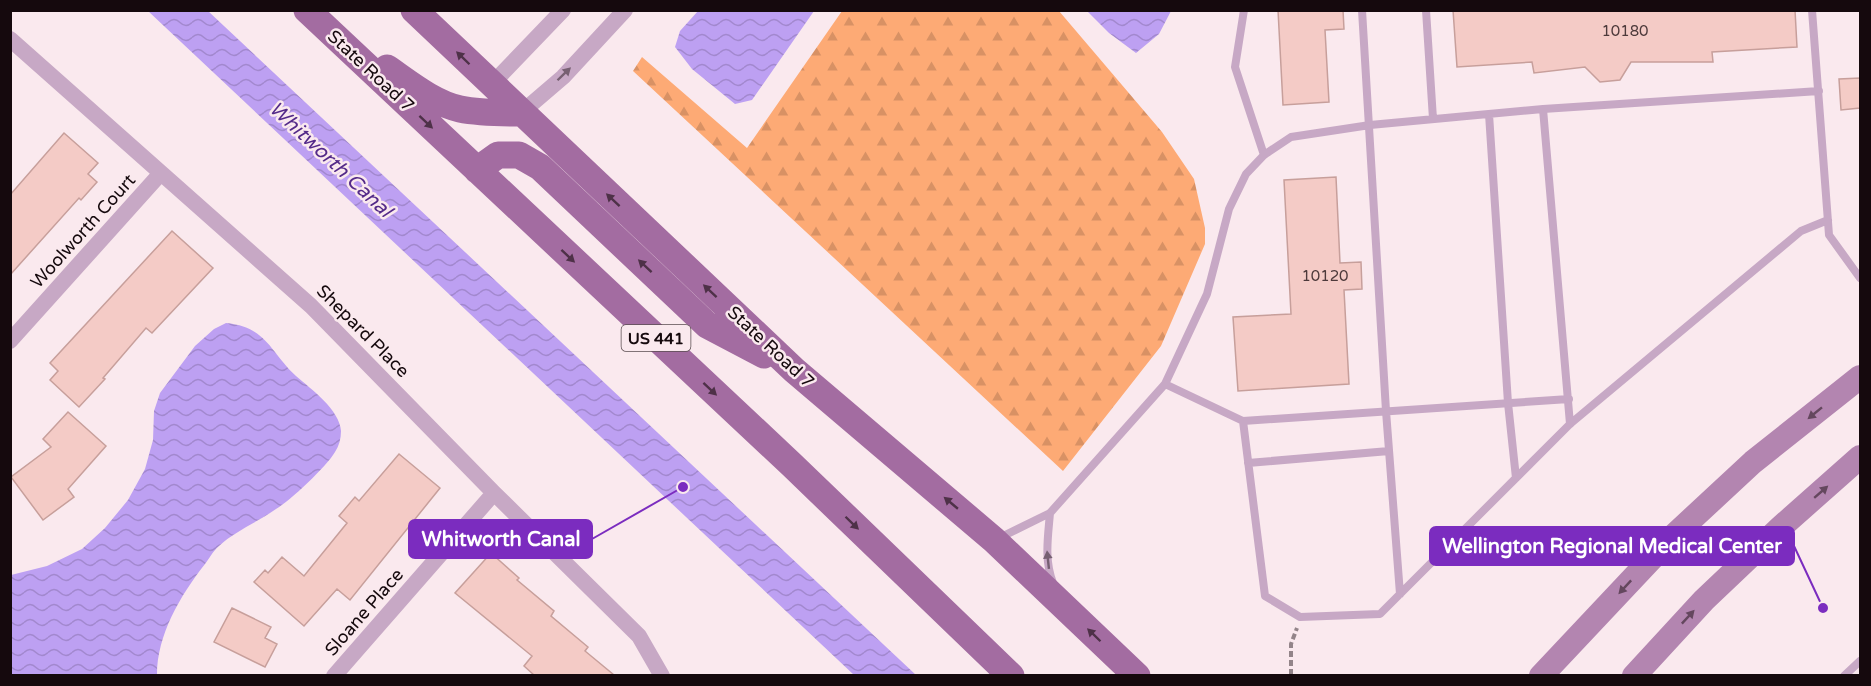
<svg xmlns="http://www.w3.org/2000/svg" width="1871" height="686" font-family="'Varela Round',sans-serif">
  <defs>
    <pattern id="forest-firs" width="22" height="20" patternUnits="userSpaceOnUse" patternTransform="scale(1.5)"><rect width="22" height="20" fill="#fdaa75"/><path d="M5 1l3.5 6h-7zM16 11l3.5 6h-7z" fill="#d89164"/></pattern>
    <pattern id="water-waves" width="16" height="10" patternUnits="userSpaceOnUse" patternTransform="scale(1.5)"><rect width="16" height="10" fill="#bda0f2"/><path d="M0 5q4-4 8 0t8 0" fill="none" stroke="#a288ce"/></pattern>
  </defs>
  <rect width="100%" height="100%" fill="#fae9ee"/>
  <path fill="url(#forest-firs)" d="M 842,11 L 1059,11 L 1162,132 L 1194,179 L 1205,228 L 1205,244 L 1161,346 L 1063,471 L 633,71 L 642,57 L 747,148 Z"/>
  <path fill="url(#water-waves)" d="M 148,11 L 208,11 L 916,675 L 854,675 Z
    M 698,11 L 698,10 L 814,11 L 752,100 L 735,104 L 692,69 L 675,47 L 680,31 Z
    M 1087,11 L 1171,11 L 1159,34 L 1136,53 L 1109,33 Z
    M 226,323 C 267,327 270,352 296,376 C 311,389 340,410 341,431 C 341,439 339,446 335,452 C 327,466 290,501 276,509 C 258,522 235,531 219,546 C 213,551 209,559 205,564 C 180,596 157,635 157,675 L 11,675 L 11,575 L 47,566 L 82,549 L 105,528 L 128,500 L 145,469 L 153,440 L 154,411 L 160,393 L 195,346 L 214,329 Z"/>
  <path fill="#f4cbc6" stroke="#c79f9b" stroke-width="1.5" d="M 1278,10 L 1343,10 L 1344,29 L 1325,30 L 1329,102 L 1283,105 Z
    M 1453,10 L 1795,10 L 1797,47 L 1712,52 L 1713,62 L 1631,62 L 1620,80 L 1600,82 L 1585,67 L 1534,73 L 1532,62 L 1457,67 Z
    M 1860,78 L 1860,108 L 1841,110 L 1839,79 Z
    M 64,133 L 98,163 L 88,174 L 97,182 L 81,200 L 79,198 L 10,275 L 10,195 Z
    M 1336,177 L 1340,263 L 1361,262 L 1362,289 L 1344,290 L 1349,384 L 1238,391 L 1233,317 L 1291,314 L 1284,180 Z
    M 172,231 L 213,268 L 152,333 L 146,328 L 103,378 L 105,379 L 79,407 L 50,380 L 58,371 L 50,363 Z
    M 68,412 L 106,446 L 68,489 L 74,497 L 43,520 L 11,477 L 51,447 L 43,439 Z
    M 399,454 L 440,488 L 350,600 L 337,589 L 304,626 L 254,582 L 265,570 L 268,573 L 282,557 L 304,576 L 347,523 L 339,516 L 355,497 L 359,501 Z
    M 491,553 L 519,578 L 517,580 L 554,611 L 551,616 L 588,647 L 585,651 L 614,675 L 534,675 L 524,666 L 532,656 L 455,593 Z
    M 232,608 L 271,627 L 265,638 L 277,644 L 265,667 L 214,642 Z"/>
  <g fill="none" stroke-linecap="round" stroke-linejoin="round">
    <path stroke="#938489" stroke-width="4" stroke-dasharray="6 3" stroke-linecap="butt" d="M 1291,675 L 1291,644 L 1297,628"/>
    <path stroke="#c7a8c5" stroke-width="8" d="M 1244,10 L 1235,67 L 1264,155
      M 1362,10 L 1386,411 L 1400,594
      M 1426,10 L 1433,119
      M 1812,10 L 1829,235 L 1860,278
      M 1543,109 L 1570,424
      M 1489,114 L 1508,403 L 1516,478
      M 1165,384 L 1243,421 L 1569,399
      M 1243,421 L 1265,596 L 1300,617 L 1380,614 L 1570,424 L 1801,231 L 1828,220
      M 1248,463 L 1389,451
      M 1050,513 C 1048,537 1044,560 1053,583
      M 997,539 L 1050,513 L 1165,384 L 1207,294 L 1229,209 L 1246,174 L 1264,155 L 1291,137 L 1370,125 L 1543,109 L 1819,91
      M 1844,676 L 1860,661"/>
    <path stroke="#c7a8c5" stroke-width="16" d="M 10,39 L 311,306 L 494,493 L 639,636 L 662,676
      M 491,85 L 563,10
      M 521,113 L 563,77 L 625,10
      M 10,341 L 161,173
      M 334,676 L 494,493"/>
    <path stroke="#b385b0" stroke-width="24" d="M 1541,676 L 1669,540 L 1753,462 L 1860,377
      M 1634,676 L 1704,600 L 1781,527 L 1860,457"/>
    <path stroke="#a36ca1" stroke-width="27" d="M 307,10 L 792,465 L 1011,676
      M 414,10 L 794,370 L 994,540 L 1137,676
      M 387,68 C 409,83 433,103 460,109 C 480,113 501,113 521,113
      M 477,170 L 498,155 L 519,155 L 540,167 L 707,325 L 764,355"/>
  </g>
  <defs><path id="oneway-solid" d="M-6-.8H1V-3.2L6.5 0L1 3.2V.8H-6Z" transform="scale(1.5)"/></defs>
  <g fill="#4e3148">
    <use href="#oneway-solid" transform="translate(463 58) rotate(-136)"/>
    <use href="#oneway-solid" transform="translate(426 122) rotate(43)"/>
    <use href="#oneway-solid" transform="translate(613 200) rotate(-137)"/>
    <use href="#oneway-solid" transform="translate(568 256) rotate(43)"/>
    <use href="#oneway-solid" transform="translate(645 266) rotate(-137)"/>
    <use href="#oneway-solid" transform="translate(710 291) rotate(-137)"/>
    <use href="#oneway-solid" transform="translate(710 389) rotate(43)"/>
    <use href="#oneway-solid" transform="translate(951 503) rotate(-140)"/>
    <use href="#oneway-solid" transform="translate(852 523) rotate(44)"/>
    <use href="#oneway-solid" transform="translate(1094 635) rotate(-136)"/>
  </g>
  <g fill="#776072">
    <use href="#oneway-solid" transform="translate(564 74) rotate(-44)"/>
    <use href="#oneway-solid" transform="translate(1048 560) rotate(-96)"/>
  </g>
  <g fill="#64475e">
    <use href="#oneway-solid" transform="translate(1815 413) rotate(141)"/>
    <use href="#oneway-solid" transform="translate(1821 492) rotate(-41)"/>
    <use href="#oneway-solid" transform="translate(1625 587) rotate(133)"/>
    <use href="#oneway-solid" transform="translate(1688 617) rotate(-47)"/>
  </g>
  <g text-anchor="middle" stroke-width="5" stroke-linejoin="round" paint-order="stroke">
    <g font-size="15" fill="#4d3a3b">
      <text x="1625" y="36">10180</text>
      <text x="1325" y="281">10120</text>
    </g>
    <rect fill="#fae9ee" stroke="#5a4c50" stroke-width="1.5" x="621.5" y="325" width="69" height="26" rx="4.5"/>
    <g font-size="16" font-weight="bold" fill="#15090d">
      <text x="656" y="344">US 441</text>
    </g>
    <g font-size="18" fill="#15090d" stroke="#fae9ee">
      <text transform="translate(371 71) rotate(43)" y="6">State Road 7</text>
      <text transform="translate(83 231) rotate(-48)" y="6">Woolworth Court</text>
      <text transform="translate(363 331) rotate(45)" y="6">Shepard Place</text>
      <text transform="translate(771 347) rotate(43)" y="6">State Road 7</text>
      <text transform="translate(364 612) rotate(-49)" y="6">Sloane Place</text>
    </g>
    <g font-size="20" font-style="italic" fill="#542a89" stroke="#fae9ee">
      <text transform="translate(331 159) rotate(43)" y="7">Whitworth Canal</text>
    </g>
  </g>
  <path fill="none" stroke="#7b2cbf" stroke-width="2" d="M683 487L592 539M1823 608L1794 546"/>
  <g fill="#7b2cbf" stroke="#fae9ee" stroke-width="2">
    <circle cx="683" cy="487" r="6"/>
    <circle cx="1823" cy="608" r="6"/>
  </g>
  <g fill="#7b2cbf" stroke="#7b2cbf" stroke-width="2">
    <rect x="409" y="520" width="183" height="38" rx="6"/>
    <rect x="1430" y="527" width="364" height="38" rx="6"/>
  </g>
  <g font-size="20" text-anchor="middle" font-weight="bold" fill="#fff">
    <text x="501" y="546">Whitworth Canal</text>
    <text x="1612" y="553">Wellington Regional Medical Center</text>
  </g>
  <rect width="1871" height="686" fill="none" stroke="#15090d" stroke-width="24"/>
</svg>
